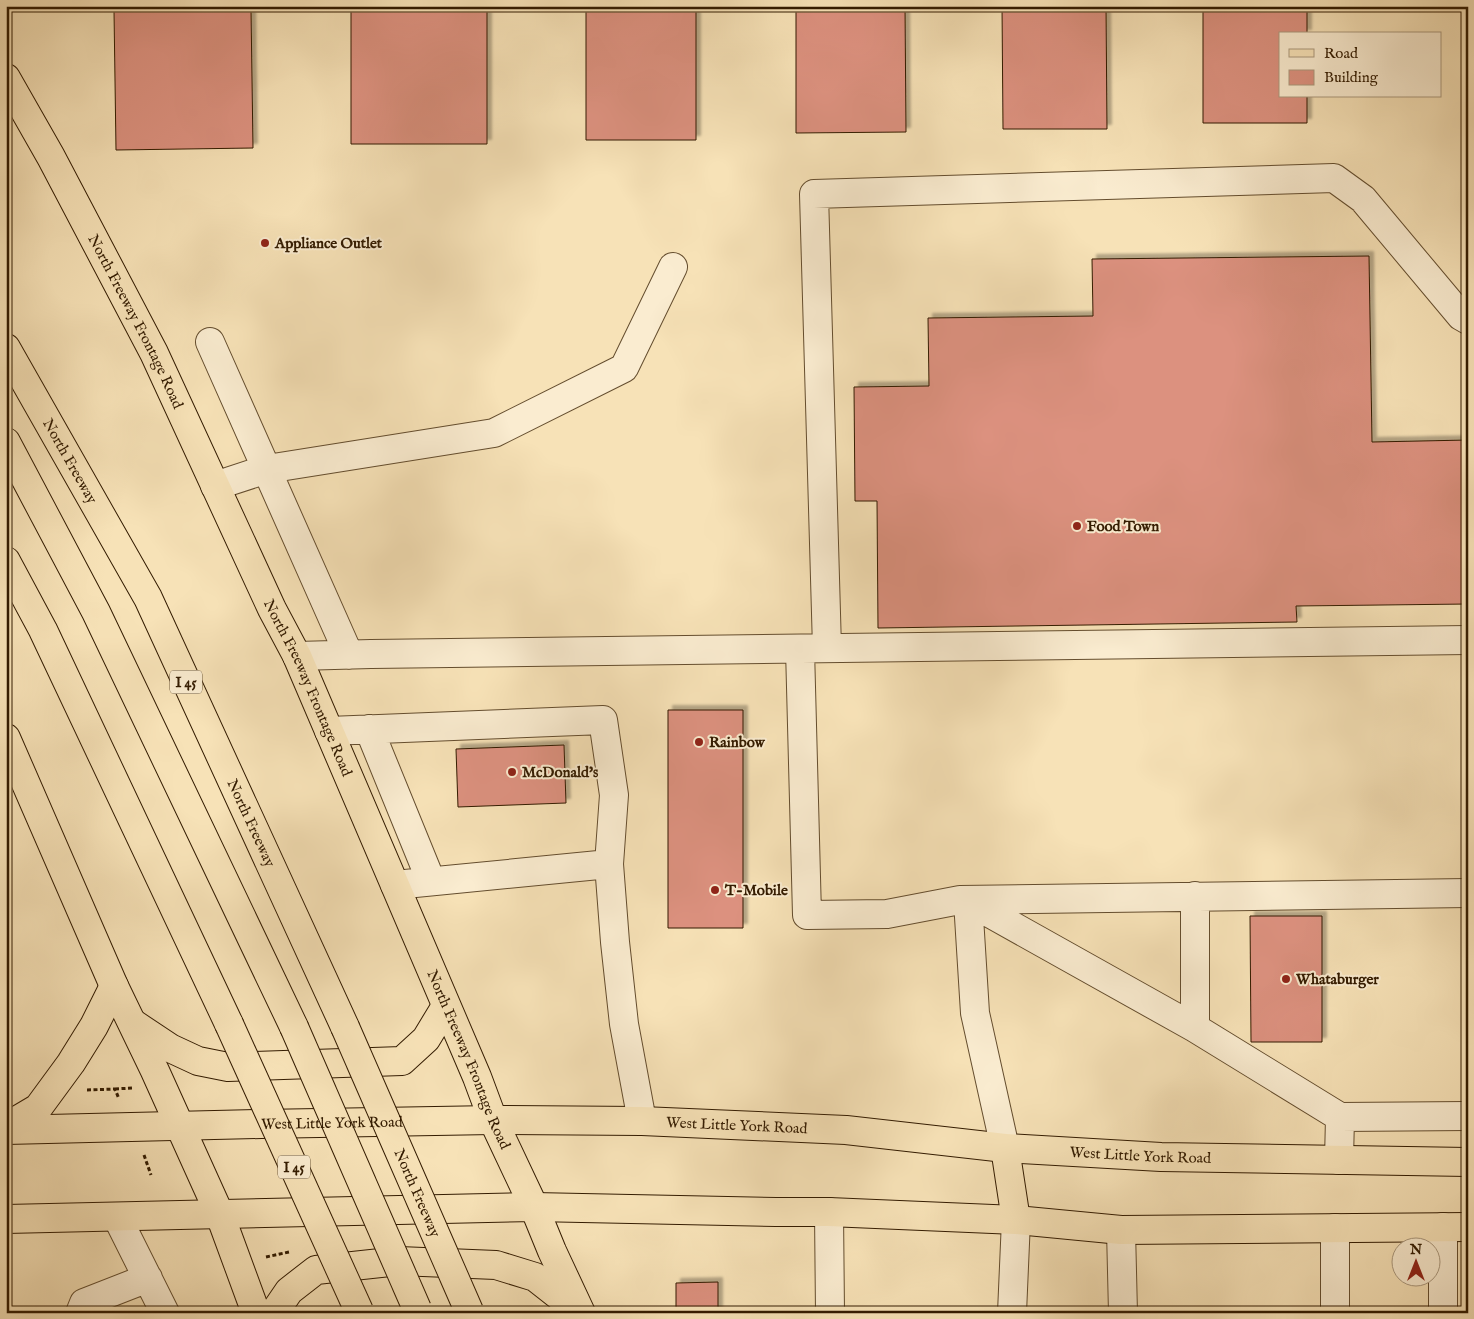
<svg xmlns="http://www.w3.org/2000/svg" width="1474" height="1319" font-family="'IM FELL English',serif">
  <defs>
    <filter id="shadow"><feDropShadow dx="4.5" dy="-4.5" stdDeviation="1" flood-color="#0004"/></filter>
  </defs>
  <rect width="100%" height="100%" fill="#f7e2b7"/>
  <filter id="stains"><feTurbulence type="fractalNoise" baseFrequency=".004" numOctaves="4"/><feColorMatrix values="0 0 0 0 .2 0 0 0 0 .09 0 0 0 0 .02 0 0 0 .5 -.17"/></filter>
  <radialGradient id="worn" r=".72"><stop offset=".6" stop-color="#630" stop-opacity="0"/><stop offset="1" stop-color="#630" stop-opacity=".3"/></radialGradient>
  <path fill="#dc917f" stroke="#331b00" filter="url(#shadow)" d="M 351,6 L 487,6 L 487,144 L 351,144 Z
    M 586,6 L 696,6 L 696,140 L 586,140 Z
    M 796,6 L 905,6 L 906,132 L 796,133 Z
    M 1002,6 L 1106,6 L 1107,129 L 1003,129 Z
    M 1203,6 L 1307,6 L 1307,34 L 1280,34 L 1280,96 L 1307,96 L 1307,123 L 1203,123 Z
    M 251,10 L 253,148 L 116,150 L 114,11 Z
    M 1369,256 L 1372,442 L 1468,440 L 1468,604 L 1296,606 L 1297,622 L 878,628 L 877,501 L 855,501 L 854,387 L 929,386 L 928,318 L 1093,316 L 1092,259 Z
    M 668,710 L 743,710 L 743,928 L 668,928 Z
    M 564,745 L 566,803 L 458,807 L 456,749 Z
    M 1250,916 L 1322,916 L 1322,1042 L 1251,1042 Z
    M 718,1282 L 718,1313 L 676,1313 L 676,1283 Z"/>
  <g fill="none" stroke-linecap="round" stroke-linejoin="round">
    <g stroke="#644d2e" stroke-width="30">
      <path id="minor" d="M 210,342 L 349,655
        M 215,486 L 267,469 L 494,433 L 624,368 L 673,267
        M 827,648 L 814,194 L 1334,178 L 1363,199 L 1461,316 L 1468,320
        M 800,649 L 807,915 L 887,914 L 960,900 L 1468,893
        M 297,656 L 371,654 L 1468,640
        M 369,729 L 431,881
        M 329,731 L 603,720 L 614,795 L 609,864
        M 395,885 L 609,864 L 615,942 L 624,1024 L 642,1121
        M 1195,896 L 1195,1028 L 1340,1117 L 1339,1160
        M 968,901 L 1195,1028
        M 968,901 L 975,1013 L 1005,1148
        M 1340,1117 L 1468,1116
        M 829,1212 L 830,1313
        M 117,1217 L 165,1313
        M 1443,1227 L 1443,1313
        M 1335,1228 L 1335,1313
        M 1121,1230 L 1123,1313
        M 80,1313 L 84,1303 L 148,1278
        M 1012,1313 L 1016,1220"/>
    </g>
    <g stroke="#331b00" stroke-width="30">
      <g id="major">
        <path id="s1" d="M 6,78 L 51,157 L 154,353 L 272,609 L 297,656 L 477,1077 L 493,1120 L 534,1207 L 552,1251 L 581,1313"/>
        <path d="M 6,738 L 114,986 L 155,1071 L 220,1215 L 256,1313"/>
        <path d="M 134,1024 L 170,1048 L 198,1061 L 228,1067 L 402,1061 L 426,1039 L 446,1006"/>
        <path d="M 6,1127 L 38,1108 L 71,1063 L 94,1026 L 114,986"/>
        <path id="s2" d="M 6,1130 L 261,1124 L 493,1120 L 642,1121 L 846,1130 L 1005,1148 L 1161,1157 L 1468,1162"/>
        <path d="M 1005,1148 L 1016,1220"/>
        <path d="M 6,1219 L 534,1207 L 776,1212 L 829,1212 L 1016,1220 L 1121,1230 L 1468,1227"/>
        <path d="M 274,1313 L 289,1291 L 316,1270 L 399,1261 L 496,1265 L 535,1277 L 577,1310"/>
      </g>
    </g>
    <g stroke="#331b00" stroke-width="30">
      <g id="highway">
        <path id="s3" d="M 6,348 L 148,598 L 345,1027"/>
        <path d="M 6,442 L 96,612 L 294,1027"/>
        <path d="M 6,561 L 43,630 L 229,1024"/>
      </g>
    </g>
    <path stroke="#331b00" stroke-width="3" stroke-dasharray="4 2.5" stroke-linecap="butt" d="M 115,1089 L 132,1088
      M 87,1090 L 115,1089 L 119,1099
      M 144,1155 L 151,1175
      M 266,1257 L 289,1252"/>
    <use href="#minor" stroke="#faecd0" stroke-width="28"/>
    <use href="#major" stroke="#f7e2b7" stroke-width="28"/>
    <use href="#highway" stroke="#f7e2b7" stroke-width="28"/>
    <g stroke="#331b00" stroke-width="30" stroke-linecap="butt">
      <g id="highway-bridge">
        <path d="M 229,1024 L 359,1311"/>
        <path d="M 294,1027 L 417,1309"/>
        <path id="s4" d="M 345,1027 L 469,1311"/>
      </g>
    </g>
    <use href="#highway-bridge" stroke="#f7e2b7" stroke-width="28"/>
  </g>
  <g fill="#8f2418" stroke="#faecd0" stroke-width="2">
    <circle cx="265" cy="243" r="5"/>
    <circle cx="1077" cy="526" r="5"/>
    <circle cx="699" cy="742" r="5"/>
    <circle cx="512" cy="772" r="5"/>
    <circle cx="715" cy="890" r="5"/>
    <circle cx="1286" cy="979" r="5"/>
  </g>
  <g text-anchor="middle" stroke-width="4" stroke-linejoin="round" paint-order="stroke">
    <g fill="#faecd0" stroke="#6f5a3e" stroke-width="1">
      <rect x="170" y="670.5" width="32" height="23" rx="4"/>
      <rect x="278" y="1155.5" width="32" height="23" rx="4"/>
    </g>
    <g font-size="14" font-weight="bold" fill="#331b00">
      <text x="186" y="687">I 45</text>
      <text x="294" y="1172">I 45</text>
    </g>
    <g font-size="15" font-weight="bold" fill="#331b00" stroke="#faecd0" text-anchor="start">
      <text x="275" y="248">Appliance Outlet</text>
      <text x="1087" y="531">Food Town</text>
      <text x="709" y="747">Rainbow</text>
      <text x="522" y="777">McDonald's</text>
      <text x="725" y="895">T-Mobile</text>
      <text x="1296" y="984">Whataburger</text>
    </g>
    <g font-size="15" fill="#331b00" stroke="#faecd0">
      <text dy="5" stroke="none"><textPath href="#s1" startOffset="276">North Freeway Frontage Road</textPath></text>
      <text dy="5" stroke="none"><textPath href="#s3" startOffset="130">North Freeway</textPath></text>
      <text dy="5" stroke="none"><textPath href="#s1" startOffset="681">North Freeway Frontage Road</textPath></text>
      <text dy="5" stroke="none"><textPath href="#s3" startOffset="535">North Freeway</textPath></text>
      <text dy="5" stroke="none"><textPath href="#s1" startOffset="1086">North Freeway Frontage Road</textPath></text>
      <text dy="5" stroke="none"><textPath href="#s2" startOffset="326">West Little York Road</textPath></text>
      <text dy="5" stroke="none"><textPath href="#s2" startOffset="731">West Little York Road</textPath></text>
      <text dy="5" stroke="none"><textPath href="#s2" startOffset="1136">West Little York Road</textPath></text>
      <text dy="5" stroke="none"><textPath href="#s4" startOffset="181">North Freeway</textPath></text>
    </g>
  </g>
  <rect width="1474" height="1319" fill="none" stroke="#f7e2b7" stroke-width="25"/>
  <rect x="8" y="8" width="1459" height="1304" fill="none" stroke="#331b00" stroke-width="2.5"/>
  <rect x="12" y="12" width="1449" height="1294" fill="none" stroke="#331b00"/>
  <rect x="1279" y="32" width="162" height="65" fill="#faecd0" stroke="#aa987d"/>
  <rect x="1289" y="49" width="25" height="8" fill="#f7e2b7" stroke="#aa987d"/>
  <text x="1324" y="58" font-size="15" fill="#331b00">Road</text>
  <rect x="1289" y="70" width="25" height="15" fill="#dc917f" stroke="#aa987d"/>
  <text x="1324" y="82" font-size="15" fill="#331b00">Building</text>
  <g transform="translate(1416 1262)"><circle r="24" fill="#faecd0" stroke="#aa987d"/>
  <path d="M0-4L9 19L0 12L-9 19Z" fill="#8f2418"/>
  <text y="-8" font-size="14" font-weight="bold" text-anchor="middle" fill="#331b00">N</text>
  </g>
  <rect width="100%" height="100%" filter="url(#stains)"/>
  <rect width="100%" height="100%" fill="url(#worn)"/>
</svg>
